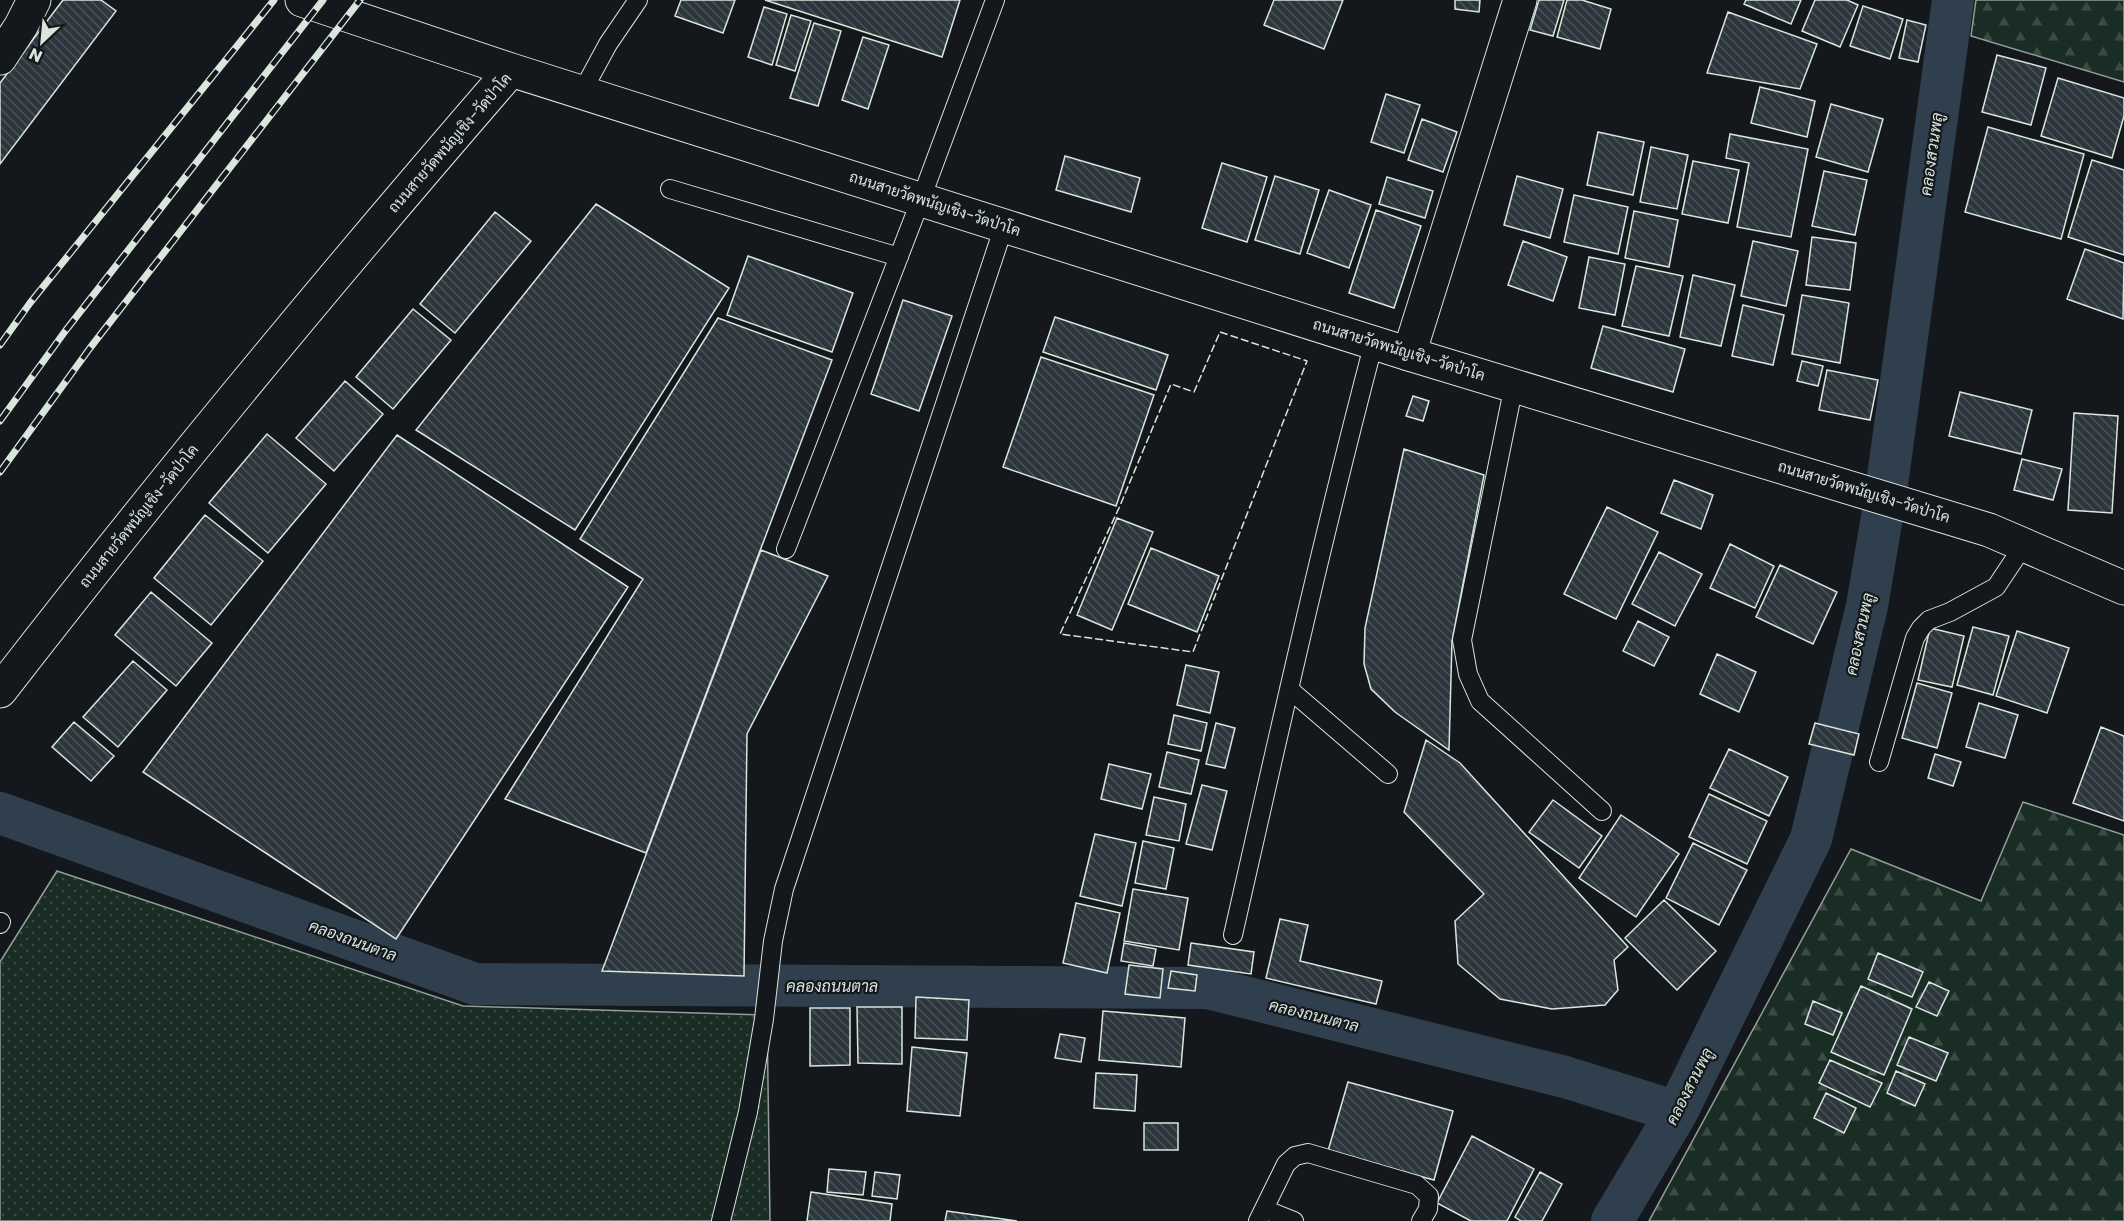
<svg xmlns="http://www.w3.org/2000/svg" width="2124" height="1221" font-family="Poppins,Sarabun,sans-serif">
  <defs>
    <pattern id="grass-dots" width="8" height="8" patternUnits="userSpaceOnUse" patternTransform="scale(1.5)"><rect width="8" height="8" fill="#1a2d24"/><path d="M2 2h.1M6 6h.1" fill="none" stroke="#3b4b43" stroke-width="1.8" stroke-linecap="round"/></pattern>
    <pattern id="forest-firs" width="22" height="20" patternUnits="userSpaceOnUse" patternTransform="scale(1.5)"><rect width="22" height="20" fill="#1a2d24"/><path d="M5 1l3.5 6h-7zM16 11l3.5 6h-7z" fill="#3b4b43"/></pattern>
    <pattern id="building-back-hatch" width="6" height="6" patternUnits="userSpaceOnUse" patternTransform="scale(1.5)"><rect width="6" height="6" fill="#2c363c"/><path d="M-1 5l2 2M0 0l6 6M5-1l2 2" fill="none" stroke="#4a5358"/></pattern>
  </defs>
  <rect width="100%" height="100%" fill="#14181c"/>
  <path fill="url(#grass-dots)" stroke="#939e99" stroke-width="1.5" d="M 57,871 L 463,1006 L 767,1015 L 770,1221 L 0,1221 L 0,962 Z"/>
  <path fill="url(#forest-firs)" stroke="#939e99" stroke-width="1.5" d="M 1976,0 L 2124,0 L 2124,82 L 1971,36 Z
    M 2023,802 L 2124,835 L 2124,1221 L 1649,1221 L 1851,849 L 1981,901 Z"/>
  <g fill="none" stroke-linecap="round" stroke-linejoin="round">
    <path stroke="#2f3f4d" stroke-width="42" d="M 0,813 L 475,984 L 1208,988 L 1565,1077 L 1677,1112
      M 1612,1221 L 1677,1112 L 1811,839 L 1867,606 L 1885,499 L 1953,0"/>
  </g>
  <path fill="url(#building-back-hatch)" stroke="#d8e6dc" stroke-width="1.5" d="M 63,0 L 101,0 L 116,11 L 0,164 L 0,83 Z
    M 681,0 L 735,0 L 723,33 L 675,16 Z
    M 765,0 L 960,0 L 942,57 Z
    M 1274,0 L 1343,0 L 1324,49 L 1264,25 Z
    M 1455,0 L 1480,0 L 1479,12 L 1455,9 Z
    M 1539,0 L 1564,0 L 1553,36 L 1530,30 Z
    M 1567,0 L 1582,0 L 1611,9 L 1600,49 L 1557,37 Z
    M 1746,0 L 1801,0 L 1791,24 L 1744,4 Z
    M 1815,0 L 1847,0 L 1858,5 L 1840,47 L 1802,31 Z
    M 1863,6 L 1903,19 L 1890,59 L 1850,46 Z
    M 764,7 L 787,14 L 772,65 L 748,57 Z
    M 1728,12 L 1817,44 L 1800,89 L 1707,73 Z
    M 791,15 L 811,21 L 795,71 L 776,65 Z
    M 1907,20 L 1926,25 L 1918,62 L 1899,58 Z
    M 814,23 L 841,31 L 818,106 L 790,98 Z
    M 863,37 L 889,45 L 868,109 L 842,100 Z
    M 1997,55 L 2046,68 L 2031,125 L 1982,112 Z
    M 2058,78 L 2124,98 L 2124,116 L 2112,158 L 2041,136 Z
    M 1760,87 L 1815,101 L 1807,137 L 1751,123 Z
    M 1386,94 L 1420,105 L 1404,153 L 1371,142 Z
    M 1831,104 L 1883,119 L 1868,172 L 1816,157 Z
    M 1422,119 L 1457,132 L 1443,172 L 1408,160 Z
    M 1988,127 L 2084,154 L 2061,239 L 1965,212 Z
    M 1598,132 L 1644,142 L 1633,195 L 1587,185 Z
    M 1730,134 L 1808,149 L 1791,237 L 1737,227 L 1749,163 L 1726,158 Z
    M 1651,147 L 1688,155 L 1677,209 L 1640,202 Z
    M 1065,156 L 1140,178 L 1131,212 L 1056,190 Z
    M 2092,160 L 2124,170 L 2124,255 L 2068,237 Z
    M 1693,161 L 1739,170 L 1728,223 L 1682,214 Z
    M 1222,163 L 1267,177 L 1247,242 L 1202,228 Z
    M 1824,171 L 1867,180 L 1855,235 L 1812,226 Z
    M 1275,176 L 1319,190 L 1300,254 L 1255,240 Z
    M 1517,176 L 1563,189 L 1550,238 L 1504,225 Z
    M 1387,177 L 1433,191 L 1425,218 L 1379,204 Z
    M 1329,190 L 1371,205 L 1349,268 L 1307,253 Z
    M 1574,195 L 1628,207 L 1618,254 L 1564,242 Z
    M 596,204 L 729,288 L 575,530 L 416,430 Z
    M 1376,210 L 1421,226 L 1394,308 L 1349,293 Z
    M 1634,211 L 1678,220 L 1669,267 L 1625,258 Z
    M 495,212 L 531,241 L 455,333 L 420,304 Z
    M 1812,237 L 1856,243 L 1850,290 L 1806,285 Z
    M 1523,241 L 1567,257 L 1553,301 L 1508,285 Z
    M 1753,241 L 1798,251 L 1786,306 L 1741,296 Z
    M 2085,249 L 2124,263 L 2123,319 L 2067,299 Z
    M 748,256 L 853,293 L 832,352 L 727,315 Z
    M 1589,257 L 1625,264 L 1615,315 L 1579,308 Z
    M 1636,266 L 1683,276 L 1669,336 L 1622,326 Z
    M 1693,275 L 1735,285 L 1721,346 L 1680,337 Z
    M 1802,295 L 1849,303 L 1840,363 L 1792,354 Z
    M 903,300 L 952,316 L 919,411 L 871,394 Z
    M 1743,305 L 1784,315 L 1773,365 L 1732,356 Z
    M 413,309 L 451,340 L 393,409 L 356,377 Z
    M 1055,317 L 1168,355 L 1156,390 L 1043,352 Z
    M 718,318 L 832,360 L 646,853 L 505,799 L 643,579 L 580,539 Z
    M 1603,326 L 1685,349 L 1673,392 L 1591,368 Z
    M 1041,357 L 1154,395 L 1116,506 L 1003,467 Z
    M 1802,361 L 1823,366 L 1818,386 L 1797,381 Z
    M 1827,370 L 1878,380 L 1870,420 L 1819,410 Z
    M 345,381 L 383,414 L 334,471 L 296,438 Z
    M 1960,392 L 2032,410 L 2021,454 L 1949,436 Z
    M 1413,396 L 1429,401 L 1423,421 L 1406,416 Z
    M 2074,413 L 2118,416 L 2112,513 L 2068,510 Z
    M 267,434 L 326,484 L 268,553 L 209,503 Z
    M 397,435 L 628,587 L 396,939 L 143,772 Z
    M 1404,449 L 1484,475 L 1452,641 L 1449,750 L 1395,712 L 1371,689 L 1364,664 L 1365,628 Z
    M 2022,459 L 2062,469 L 2053,500 L 2014,490 Z
    M 1674,480 L 1713,495 L 1701,529 L 1661,513 Z
    M 1607,507 L 1658,532 L 1616,619 L 1564,594 Z
    M 205,515 L 263,561 L 211,625 L 154,578 Z
    M 1117,518 L 1153,532 L 1112,630 L 1077,615 Z
    M 1730,544 L 1774,566 L 1755,608 L 1710,588 Z
    M 1151,548 L 1219,576 L 1197,632 L 1128,604 Z
    M 761,550 L 828,576 L 747,734 L 744,976 L 602,971 Z
    M 1659,552 L 1702,574 L 1675,626 L 1632,604 Z
    M 1780,565 L 1837,592 L 1813,644 L 1756,617 Z
    M 151,592 L 212,643 L 176,686 L 115,635 Z
    M 1638,621 L 1669,637 L 1654,666 L 1623,651 Z
    M 1973,627 L 2009,636 L 1993,695 L 1957,685 Z
    M 1930,628 L 1964,636 L 1952,687 L 1918,680 Z
    M 2017,631 L 2069,648 L 2047,713 L 1996,696 Z
    M 1717,654 L 1756,672 L 1739,712 L 1700,694 Z
    M 133,661 L 167,690 L 118,747 L 83,717 Z
    M 1186,665 L 1219,672 L 1210,713 L 1177,705 Z
    M 1917,683 L 1952,693 L 1937,748 L 1902,738 Z
    M 1979,703 L 2018,715 L 2005,758 L 1966,747 Z
    M 1174,715 L 1207,723 L 1201,751 L 1168,744 Z
    M 74,722 L 114,756 L 91,781 L 52,747 Z
    M 1216,723 L 1235,728 L 1225,768 L 1206,764 Z
    M 1815,723 L 1859,734 L 1854,755 L 1809,744 Z
    M 2101,727 L 2124,736 L 2124,821 L 2073,803 Z
    M 1426,740 L 1460,763 L 1628,947 L 1614,960 L 1618,990 L 1605,1005 L 1552,1009 L 1500,999 L 1458,964 L 1455,921 L 1484,894 L 1404,812 Z
    M 1729,749 L 1788,777 L 1769,816 L 1710,788 Z
    M 1167,752 L 1199,760 L 1191,794 L 1159,787 Z
    M 1935,754 L 1961,762 L 1953,786 L 1928,778 Z
    M 1109,764 L 1151,774 L 1142,809 L 1101,799 Z
    M 1202,785 L 1227,791 L 1212,850 L 1186,844 Z
    M 1709,794 L 1767,821 L 1747,864 L 1689,837 Z
    M 1154,797 L 1186,804 L 1179,841 L 1146,835 Z
    M 1553,800 L 1602,836 L 1579,868 L 1529,832 Z
    M 1621,815 L 1679,854 L 1636,917 L 1579,878 Z
    M 1095,834 L 1136,843 L 1122,906 L 1080,896 Z
    M 1143,841 L 1174,848 L 1166,889 L 1135,883 Z
    M 1693,843 L 1747,870 L 1719,925 L 1666,898 Z
    M 1133,889 L 1188,898 L 1179,950 L 1124,941 Z
    M 1664,900 L 1716,951 L 1677,990 L 1625,938 Z
    M 1076,903 L 1120,913 L 1107,973 L 1063,963 Z
    M 1280,919 L 1308,925 L 1300,961 L 1382,981 L 1376,1004 L 1266,978 Z
    M 1124,943 L 1156,949 L 1153,966 L 1121,961 Z
    M 1191,943 L 1254,952 L 1251,974 L 1188,965 Z
    M 1878,953 L 1923,972 L 1912,997 L 1868,979 Z
    M 1129,965 L 1163,969 L 1160,998 L 1125,994 Z
    M 1171,971 L 1197,975 L 1195,991 L 1168,988 Z
    M 1929,982 L 1949,991 L 1937,1016 L 1916,1007 Z
    M 1861,986 L 1912,1009 L 1884,1075 L 1831,1052 Z
    M 916,997 L 969,1000 L 967,1040 L 915,1038 Z
    M 1813,1001 L 1842,1013 L 1833,1035 L 1805,1024 Z
    M 857,1007 L 902,1007 L 902,1064 L 858,1063 Z
    M 810,1008 L 850,1008 L 850,1065 L 810,1066 Z
    M 1103,1011 L 1185,1018 L 1181,1067 L 1099,1060 Z
    M 1060,1034 L 1085,1038 L 1081,1062 L 1055,1058 Z
    M 1909,1037 L 1948,1053 L 1936,1081 L 1897,1065 Z
    M 912,1047 L 967,1053 L 960,1116 L 907,1111 Z
    M 1830,1060 L 1882,1083 L 1870,1107 L 1819,1083 Z
    M 1896,1071 L 1925,1084 L 1915,1106 L 1887,1093 Z
    M 1096,1073 L 1137,1075 L 1135,1111 L 1094,1108 Z
    M 1348,1082 L 1453,1111 L 1434,1180 L 1328,1151 Z
    M 1826,1093 L 1856,1108 L 1844,1133 L 1814,1118 Z
    M 1144,1123 L 1178,1123 L 1178,1150 L 1144,1150 Z
    M 1472,1136 L 1534,1169 L 1507,1221 L 1471,1221 L 1437,1203 Z
    M 829,1169 L 866,1172 L 863,1195 L 827,1192 Z
    M 875,1172 L 900,1175 L 897,1199 L 872,1196 Z
    M 1540,1172 L 1562,1184 L 1542,1221 L 1521,1221 L 1515,1217 Z
    M 811,1192 L 892,1204 L 890,1221 L 807,1221 Z
    M 947,1211 L 1017,1221 L 945,1221 Z"/>
  <g fill="none" stroke-linecap="round" stroke-linejoin="round">
    <g stroke="#d8e6dc" stroke-width="20">
      <path id="service" d="M 582,92 L 608,44 L 638,0
        M 670,189 L 899,257
        M 1514,385 L 1462,640 L 1468,674 L 1480,701 L 1602,811
        M 786,549 L 921,199 L 995,0
        M 1289,689 L 1388,774
        M 1879,762 L 1915,638 L 1921,628 L 1929,620 L 1950,612 L 1996,587 L 2024,545
        M 0,924 L 1,922
        M 1233,935 C 1278,737 1322,539 1374,342
        M 1264,1209 L 1294,1221
        M 721,1221 L 748,1112 L 764,1019 L 773,941 L 784,889 L 1004,226
        M 1258,1221 L 1286,1164 L 1295,1156 L 1308,1153 L 1417,1185 L 1429,1196 L 1428,1209 L 1421,1221"/>
    </g>
    <g stroke="#d8e6dc" stroke-width="35">
      <path id="minor" d="M 0,58 L 21,26 L 34,0
        M 1409,354 L 1520,0"/>
    </g>
    <g stroke="#d8e6dc" stroke-width="35">
      <path id="secondary" d="M 302,0 L 511,70 L 1409,354 L 1989,530 L 2124,588
        M 0,691 C 164,479 336,272 511,70"/>
    </g>
    <use href="#service" stroke="#14181c" stroke-width="18"/>
    <use href="#minor" stroke="#14181c" stroke-width="33"/>
    <use href="#secondary" stroke="#14181c" stroke-width="33"/>
    <g stroke="#d8e6dc" stroke-width="7">
      <path id="rail" d="M 0,345 L 30,303 L 274,0
        M 0,421 L 66,330 L 323,0
        M 0,472 L 90,348 L 360,0"/>
    </g>
    <use href="#rail" stroke="#14181c" stroke-width="4.5" stroke-dasharray="14" stroke-linecap="butt"/>
    <path stroke="#d8e6dc" stroke-width="1.5" stroke-dasharray="8 3" stroke-linecap="butt" d="M 1220,332 L 1307,361 L 1193,652 L 1060,634 L 1119,508 L 1171,384 L 1194,392 Z"/>
  </g>
  <g text-anchor="middle" stroke-width="4.5" stroke-linejoin="round" paint-order="stroke">
    <g font-size="15" fill="#d8e6dc" stroke="#14181c">
      <text transform="translate(450 143) rotate(-49)" y="5">ถนนสายวัดพนัญเชิง-วัดป่าโค</text>
      <text transform="translate(935 204) rotate(18)" y="5">ถนนสายวัดพนัญเชิง-วัดป่าโค</text>
      <text transform="translate(1399 350) rotate(17)" y="5">ถนนสายวัดพนัญเชิง-วัดป่าโค</text>
      <text transform="translate(1864 492) rotate(17)" y="5">ถนนสายวัดพนัญเชิง-วัดป่าโค</text>
      <text transform="translate(139 516) rotate(-51)" y="5">ถนนสายวัดพนัญเชิง-วัดป่าโค</text>
    </g>
    <g font-size="16" font-style="italic" fill="#d8e6dc" stroke="#14181c">
      <text transform="translate(1931 154) rotate(-82)" y="6">คลองสวนพลู</text>
      <text transform="translate(1859 634) rotate(-78)" y="6">คลองสวนพลู</text>
      <text transform="translate(353 940) rotate(20)" y="6">คลองถนนตาล</text>
      <text x="832" y="992">คลองถนนตาล</text>
      <text transform="translate(1314 1015) rotate(14)" y="6">คลองถนนตาล</text>
      <text transform="translate(1689 1086) rotate(-63)" y="6">คลองสวนพลู</text>
    </g>
  </g>
  <g transform="translate(42 42) rotate(206)" stroke="#14181c" stroke-width="4.5" paint-order="stroke">
  <path d="M0-4.5L10 22L0 15L-10 22Z" fill="#d8e6dc"/>
  <text y="-9" font-size="16" font-weight="bold" text-anchor="middle" fill="#d8e6dc">N</text>
  </g>
</svg>
